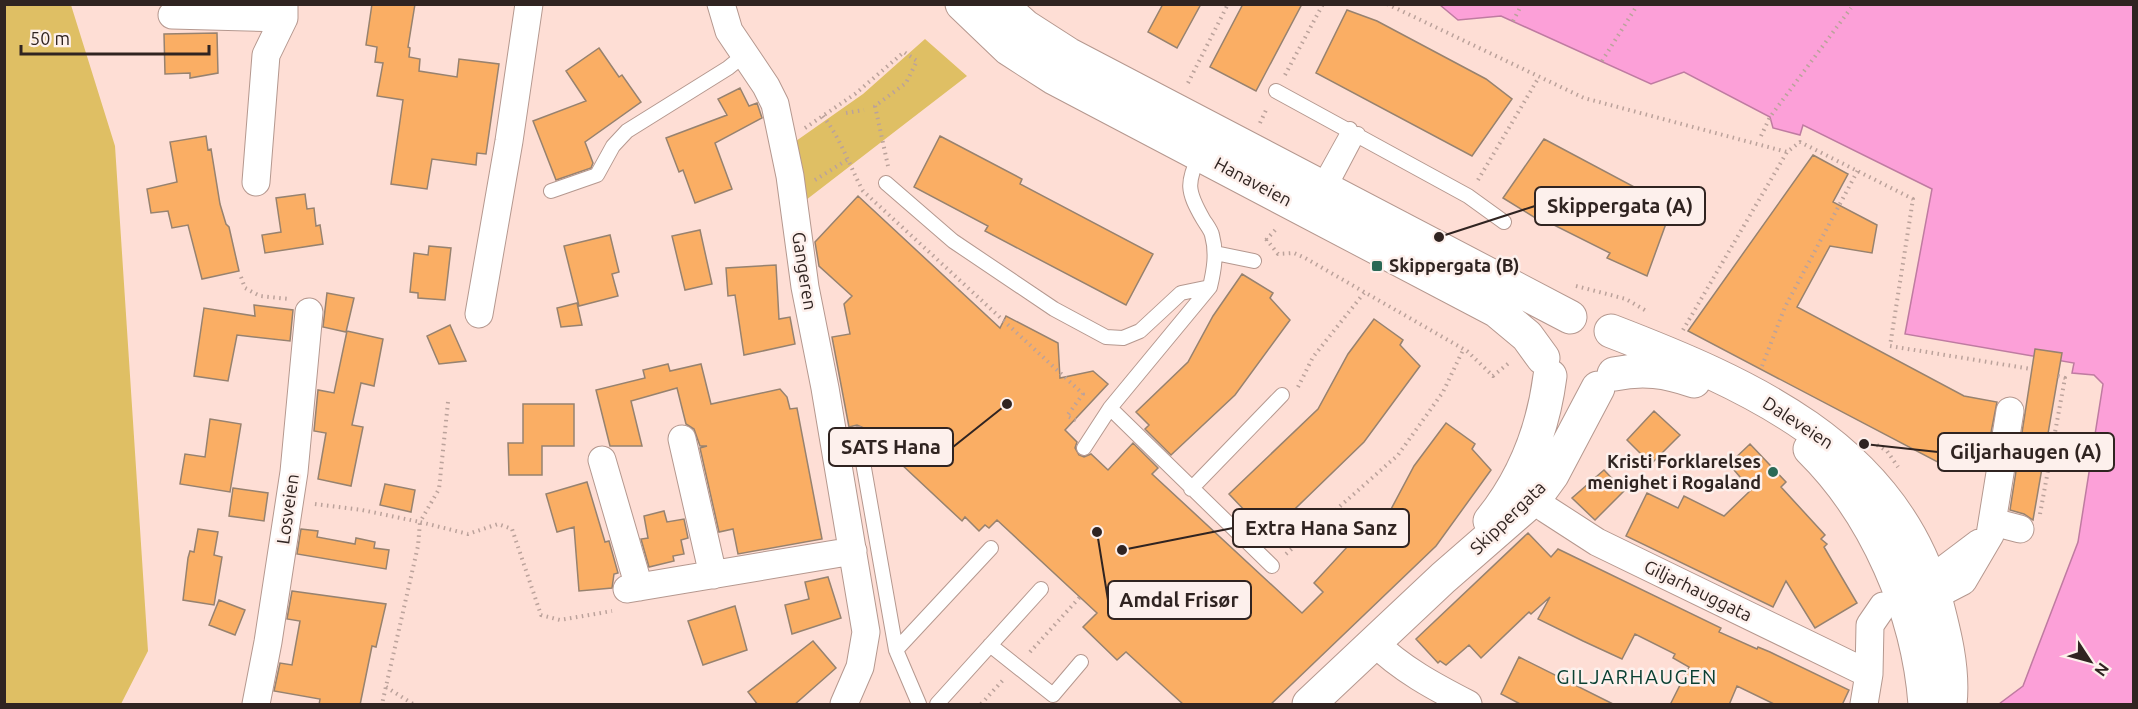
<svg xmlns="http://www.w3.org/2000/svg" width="2138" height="709" font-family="Ubuntu,sans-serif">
  <rect width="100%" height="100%" fill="#feded5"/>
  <path fill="#dfbf64" d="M 4,5 L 71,5 L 115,146 L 148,651 L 121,704 L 5,704 Z
    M 925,39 L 967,76 L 806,200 L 796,141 L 863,94 Z"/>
  <path fill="#fca0d8" stroke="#bf7ba1" stroke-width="1.5" d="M 1440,5 L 2133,5 L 2133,704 L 1999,704 L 2023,686 L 2078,542 L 2103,384 L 2094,375 L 2072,373 L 2074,363 L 1905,334 L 1932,189 L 1803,125 L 1800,135 L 1773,128 L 1770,117 L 1684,72 L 1651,84 L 1501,16 L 1458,20 Z"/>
  <path fill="#faae64" stroke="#97826f" stroke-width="1.5" d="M 372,4 L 415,4 L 408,47 L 410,48 L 409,57 L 420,59 L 419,71 L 457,77 L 459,59 L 499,64 L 486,154 L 477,153 L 476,165 L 432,159 L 427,189 L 391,184 L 403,100 L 377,96 L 383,63 L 375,62 L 377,47 L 366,45 Z
    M 1163,4 L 1201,4 L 1177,48 L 1148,32 Z
    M 1243,4 L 1302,4 L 1256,91 L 1210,67 Z
    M 1347,10 L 1377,21 L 1486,79 L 1512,99 L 1472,156 L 1316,73 Z
    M 217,33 L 218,73 L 190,78 L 190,73 L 165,74 L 164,34 Z
    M 599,48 L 619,77 L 622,75 L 641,102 L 585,142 L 593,163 L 591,168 L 556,180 L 533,121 L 586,101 L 566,71 Z
    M 740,88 L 749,106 L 757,103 L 762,118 L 715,143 L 732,189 L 695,203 L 683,170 L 679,172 L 666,138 L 727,115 L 718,99 Z
    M 206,136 L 208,150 L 211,149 L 220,204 L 226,224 L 229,227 L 239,271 L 202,279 L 188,225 L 172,228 L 168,211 L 151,213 L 147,189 L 177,182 L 170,142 Z
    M 940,136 L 1022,179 L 1020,184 L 1153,254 L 1126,305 L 985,231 L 988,226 L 914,187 Z
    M 1544,139 L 1672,207 L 1647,276 L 1607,258 L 1610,253 L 1538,217 L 1537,219 L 1503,198 Z
    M 1813,155 L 1848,174 L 1833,202 L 1877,225 L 1872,253 L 1830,246 L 1797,307 L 1964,396 L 1997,402 L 1987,453 L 1980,463 L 1967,449 L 1964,467 L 1950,465 L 1949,468 L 1688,331 Z
    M 305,194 L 307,209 L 314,208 L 316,226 L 320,225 L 323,244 L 265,253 L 262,235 L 281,232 L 276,198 Z
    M 858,196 L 1000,328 L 1006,316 L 1058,343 L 1060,378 L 1093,371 L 1108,384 L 1065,430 L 1077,442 L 1075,448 L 1079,455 L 1084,457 L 1091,454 L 1108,470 L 1133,443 L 1158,468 L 1152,474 L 1302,613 L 1323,592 L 1314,583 L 1359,534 L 1363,538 L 1389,513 L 1414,466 L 1446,423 L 1475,444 L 1472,449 L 1491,470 L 1436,546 L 1270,705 L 1184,705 L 1126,652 L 1117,660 L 1083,627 L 1097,613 L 997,520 L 989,528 L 985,525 L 979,531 L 965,517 L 962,521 L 885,449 L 879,455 L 869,446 L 864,428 L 857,425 L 849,427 L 832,337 L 850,334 L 844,304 L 852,296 L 819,266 L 815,242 Z
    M 700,230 L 712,284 L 685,290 L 672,236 Z
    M 610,235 L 619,272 L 612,274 L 618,296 L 579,306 L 564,246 Z
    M 429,246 L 451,248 L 445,300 L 418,298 L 418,293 L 410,292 L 414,253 L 428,255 Z
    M 776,265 L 779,319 L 790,317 L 795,344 L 744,355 L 735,295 L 728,296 L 726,268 Z
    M 1242,274 L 1273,293 L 1270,298 L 1290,320 L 1235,395 L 1171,455 L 1145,429 L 1149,425 L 1136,412 L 1188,362 L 1213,316 Z
    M 327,293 L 354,298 L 346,332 L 323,327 Z
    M 577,303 L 582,325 L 561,327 L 557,308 Z
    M 254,305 L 293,310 L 290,341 L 237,335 L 228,381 L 194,376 L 204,308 L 255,316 Z
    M 1374,319 L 1403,340 L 1400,345 L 1420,366 L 1364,442 L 1268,535 L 1229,494 L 1318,409 L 1348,354 Z
    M 450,325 L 466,361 L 439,364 L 427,336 Z
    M 347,331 L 383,339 L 374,386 L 361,383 L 352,425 L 363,427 L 351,486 L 318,479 L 326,433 L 314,431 L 318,390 L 334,393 Z
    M 2035,349 L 2062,353 L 2033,520 L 2024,514 L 2010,510 Z
    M 668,364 L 670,371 L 701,364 L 711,404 L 780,389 L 787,397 L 790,409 L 797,408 L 822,539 L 738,554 L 733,529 L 719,532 L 700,448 L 707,446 L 700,446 L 694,429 L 686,424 L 677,388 L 631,401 L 642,446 L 610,446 L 596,390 L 645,378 L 643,370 Z
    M 523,404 L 574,404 L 574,446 L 542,446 L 542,475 L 509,475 L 508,443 L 523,443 Z
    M 1654,411 L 1680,435 L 1651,464 L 1627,440 Z
    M 210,419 L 241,424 L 230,492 L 180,484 L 185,454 L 205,457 Z
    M 1750,444 L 1786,482 L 1781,487 L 1825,535 L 1821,539 L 1827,544 L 1824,547 L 1857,603 L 1815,628 L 1786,581 L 1773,607 L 1626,536 L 1647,493 L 1678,508 L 1684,496 L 1724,516 L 1751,490 L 1729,464 Z
    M 1604,470 L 1624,491 L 1595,520 L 1572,498 Z
    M 587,482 L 605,542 L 609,541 L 618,573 L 614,574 L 612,588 L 579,591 L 574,527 L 557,532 L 546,494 Z
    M 385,484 L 415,490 L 411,512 L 380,505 Z
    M 233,488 L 268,493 L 264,521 L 229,516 Z
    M 664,511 L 667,522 L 684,519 L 688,538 L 681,540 L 684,554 L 673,556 L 674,561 L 649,567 L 641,539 L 648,538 L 644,516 Z
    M 198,529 L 218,532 L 214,555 L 222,557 L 214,605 L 183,600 L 188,558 L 190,551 L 194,552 Z
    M 301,529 L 318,531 L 317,537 L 355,544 L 356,538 L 375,542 L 374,548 L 389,550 L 386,569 L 297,554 Z
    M 1528,533 L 1551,557 L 1558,549 L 1721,628 L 1719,632 L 1757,649 L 1758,647 L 1770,652 L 1849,690 L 1842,705 L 1776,705 L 1737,686 L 1729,705 L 1670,705 L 1689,667 L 1673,658 L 1675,654 L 1635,634 L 1622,659 L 1583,641 L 1538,619 L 1550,597 L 1531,614 L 1529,612 L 1481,658 L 1469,645 L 1446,665 L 1440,661 L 1438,663 L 1416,639 Z
    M 828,577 L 841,618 L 792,634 L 785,605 L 809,599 L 805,582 Z
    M 292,591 L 386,604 L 376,647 L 372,646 L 360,705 L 319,705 L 320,699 L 274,691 L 280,663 L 292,665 L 300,621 L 287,619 Z
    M 219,600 L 245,610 L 235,635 L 209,625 Z
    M 735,606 L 747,650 L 703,665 L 688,621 Z
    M 813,641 L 836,668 L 794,705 L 758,705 L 748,692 Z
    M 1519,657 L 1615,705 L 1522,705 L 1501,694 Z"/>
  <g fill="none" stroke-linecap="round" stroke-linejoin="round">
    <g stroke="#b5988f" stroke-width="16">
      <path id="service" d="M 1276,91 L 1468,196 L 1504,222
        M 886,183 L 953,241 L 1054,309 L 1106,337 L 1123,338 L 1140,331 L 1181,293 L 1210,287
        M 1319,185 L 1350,129
        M 551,191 L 597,175 L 613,146 L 627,131 L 728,68 L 744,55
        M 1328,191 L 1358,134
        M 1215,253 L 1254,261
        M 1110,408 L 1272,566
        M 858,434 L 896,650 L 919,704
        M 1084,448 L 1110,408 L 1210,287 C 1214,270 1217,253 1212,235 C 1211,230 1206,224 1203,219 C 1187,191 1186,183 1200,154
        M 1191,489 L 1282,395
        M 990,645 L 1053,695 L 1081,662
        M 896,650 L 991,548
        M 937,704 L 1041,589"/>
    </g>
    <g stroke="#b5988f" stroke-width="29">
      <path id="minor" d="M 721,4 L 729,31 L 766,86 L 775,104 L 790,176 L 805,287 L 825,388 L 866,632 L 860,667 L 844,704
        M 172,15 L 284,18
        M 256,182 L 266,55 L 284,18 L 284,4
        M 479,314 L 509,141 L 529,4
        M 682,439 L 713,575
        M 602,460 L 639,587
        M 1536,497 L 1546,509 L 1597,542 L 1869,674
        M 1993,522 L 2020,529
        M 627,589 L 853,551
        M 1914,592 L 1979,543
        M 1916,598 L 1934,596 L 1963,581 L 1990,535 L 2010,411
        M 1374,642 C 1401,669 1435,687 1468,704
        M 256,704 L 268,642 L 294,472 L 309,312
        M 1864,704 L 1869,674 L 1870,625 L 1883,606"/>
    </g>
    <g stroke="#b5988f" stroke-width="35">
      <path id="secondary" d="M 962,4 L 1009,49 L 1054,78 L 1497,311 L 1527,336 L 1543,358
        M 1000,4 L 1026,27 L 1068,54 L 1570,317
        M 1611,331 C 1746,383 1892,446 1935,597 C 1944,631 1954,669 1950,704
        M 1614,374 C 1643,368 1666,371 1694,381
        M 1810,449 C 1876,514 1918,612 1925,704
        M 1490,521 C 1524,479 1543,430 1550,376
        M 1309,704 L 1443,578 L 1536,497 L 1552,475 L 1598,388"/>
    </g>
    <path stroke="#bba29b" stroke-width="4" stroke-dasharray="1.5 4.5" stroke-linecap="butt" d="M 1387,4 L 1584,98 L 1787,152
      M 1513,21 L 1522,4
      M 1602,61 L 1638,4
      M 1285,75 L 1323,4
      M 1188,83 L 1228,4
      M 846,113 L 864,110
      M 823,116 C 841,139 849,165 863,191 L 1083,394 L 1067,416 L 1080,422
      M 1260,123 L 1267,108
      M 805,128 L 855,94 L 904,52 L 917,61 L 906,83 L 875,106 L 888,166
      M 1761,136 L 1770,117 L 1851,8
      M 815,180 L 847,160
      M 1478,180 L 1539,77
      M 1266,239 L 1278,254 L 1294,253 L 1305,258 L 1467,351 L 1493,376 L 1510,362
      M 1266,240 L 1277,228
      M 241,277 L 245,288 L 260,296 L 289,299
      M 1576,286 L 1626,299 L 1648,312
      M 1683,330 L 1787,152 L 1800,142 L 1913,199 L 1890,346 L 2031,369
      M 1762,366 L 1785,307 L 1858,170
      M 1298,387 L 1313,357 L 1364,293
      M 448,402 L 439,489 L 420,522 L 468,534 L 498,524 L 512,529 L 541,615 L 560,620 L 612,611
      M 1877,445 L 1887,451 L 1898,467
      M 315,504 L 362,510 L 420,522 L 418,546 L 382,704
      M 2040,514 L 2065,378 L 2058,376
      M 1286,554 L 1398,455 L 1443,392 L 1463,350
      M 1030,652 L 1080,597
      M 386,687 L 413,704
      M 981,704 L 1004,679"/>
    <use href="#service" stroke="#fff" stroke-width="14"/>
    <use href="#minor" stroke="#fff" stroke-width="27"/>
    <use href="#secondary" stroke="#fff" stroke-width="33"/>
  </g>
  <g fill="#2a6956" stroke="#fdf0ec" stroke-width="2">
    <rect x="1371" y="260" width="12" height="12" rx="3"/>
    <circle cx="1773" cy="472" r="6"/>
  </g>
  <g text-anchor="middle" stroke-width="5" stroke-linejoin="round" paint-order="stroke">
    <g font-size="18" fill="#302421" stroke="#fdf0ec">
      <text transform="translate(1253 182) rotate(28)" y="6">Hanaveien</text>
      <text transform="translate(804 271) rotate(81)" y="6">Gangeren</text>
      <text transform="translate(1798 423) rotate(33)" y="6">Daleveien</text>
      <text transform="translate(288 509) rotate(-82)" y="6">Losveien</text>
      <text transform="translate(1508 518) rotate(-44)" y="6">Skippergata</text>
      <text transform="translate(1698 591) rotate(26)" y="6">Giljarhauggata</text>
    </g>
    <g font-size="18" font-weight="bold" fill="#302421" stroke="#fdf0ec" text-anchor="start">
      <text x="1389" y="272">Skippergata (B)</text>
      <text x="1761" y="468" text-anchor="end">Kristi Forklarelses<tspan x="1761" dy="21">menighet i Rogaland</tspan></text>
    </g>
    <g font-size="20" letter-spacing="1.5" fill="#0a4032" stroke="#fdf0ec">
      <text x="1637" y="684">GILJARHAUGEN</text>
    </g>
  </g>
  <path fill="none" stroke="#302421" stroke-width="2" d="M1439 237L1535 206M1007 404L953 447M1864 444L1938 452M1122 550L1233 528M1097 532L1108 600"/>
  <g fill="#302421" stroke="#fdf0ec" stroke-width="2">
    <circle cx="1439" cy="237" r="6"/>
    <circle cx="1007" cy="404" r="6"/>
    <circle cx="1864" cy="444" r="6"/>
    <circle cx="1122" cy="550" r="6"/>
    <circle cx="1097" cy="532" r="6"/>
  </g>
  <g fill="#fdf0ec" stroke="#302421" stroke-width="2">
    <rect x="1535" y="187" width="170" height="38" rx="6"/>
    <rect x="829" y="428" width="124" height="38" rx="6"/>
    <rect x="1938" y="433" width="176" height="38" rx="6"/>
    <rect x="1233" y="509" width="176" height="38" rx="6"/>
    <rect x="1108" y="581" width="143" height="38" rx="6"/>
  </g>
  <g font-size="20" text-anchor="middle" font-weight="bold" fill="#302421">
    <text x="1620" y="213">Skippergata (A)</text>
    <text x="891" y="454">SATS Hana</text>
    <text x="2026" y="459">Giljarhaugen (A)</text>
    <text x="1321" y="535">Extra Hana Sanz</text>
    <text x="1179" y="607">Amdal Frisør</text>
  </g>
  <rect width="2138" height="709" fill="none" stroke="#302421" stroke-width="12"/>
  <g transform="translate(2090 661) rotate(126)" stroke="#fdf0ec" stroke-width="4.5" paint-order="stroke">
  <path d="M0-4.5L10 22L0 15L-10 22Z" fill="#302421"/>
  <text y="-9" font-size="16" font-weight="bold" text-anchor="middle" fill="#302421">N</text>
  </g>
  <path d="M21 45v9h188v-9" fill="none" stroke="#302421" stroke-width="3"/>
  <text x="30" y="45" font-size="18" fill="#302421" stroke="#fdf0ec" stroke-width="4.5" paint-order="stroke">50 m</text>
</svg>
